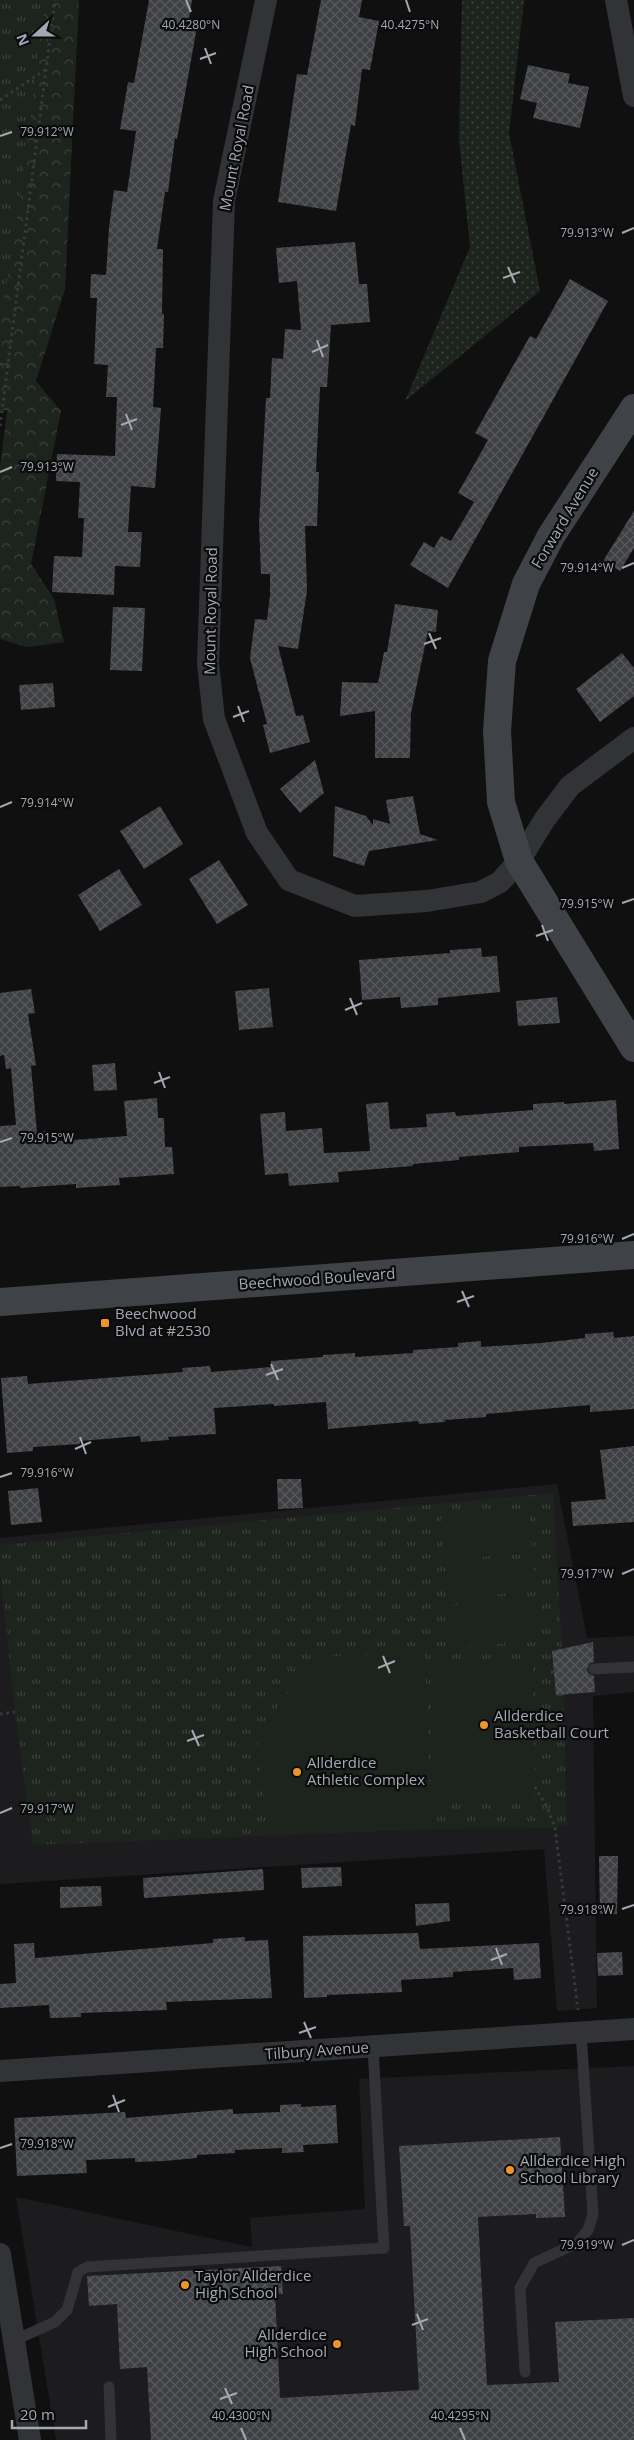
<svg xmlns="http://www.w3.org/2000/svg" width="634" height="2440" font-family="'Open Sans',sans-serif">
  <defs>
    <pattern id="grass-dots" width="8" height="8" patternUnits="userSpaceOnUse" patternTransform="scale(1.25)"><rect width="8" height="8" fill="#1d241d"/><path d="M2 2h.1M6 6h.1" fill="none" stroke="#3b413b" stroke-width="1.8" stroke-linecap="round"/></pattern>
    <pattern id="forest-crowns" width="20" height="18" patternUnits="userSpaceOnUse" patternTransform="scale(1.25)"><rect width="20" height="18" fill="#1d241d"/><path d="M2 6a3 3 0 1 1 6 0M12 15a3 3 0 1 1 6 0" fill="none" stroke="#3b413b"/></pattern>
    <pattern id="park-tufts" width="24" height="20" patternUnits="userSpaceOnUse" patternTransform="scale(1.25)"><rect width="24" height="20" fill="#1d241d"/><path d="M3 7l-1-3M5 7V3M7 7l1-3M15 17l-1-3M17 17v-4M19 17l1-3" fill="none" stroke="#3b413b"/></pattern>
    <pattern id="building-cross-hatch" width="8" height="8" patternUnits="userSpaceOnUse" patternTransform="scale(1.25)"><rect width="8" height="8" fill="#3f4044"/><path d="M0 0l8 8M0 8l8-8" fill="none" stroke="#58595d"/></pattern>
  </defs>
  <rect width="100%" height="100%" fill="#101011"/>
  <path fill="#1c1c1e" d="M 557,1484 L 587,1638 L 634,1636 L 634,1692 L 593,1696 L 597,2008 L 557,2011 L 544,1849 L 0,1884 L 0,1538 Z
    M 634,2066 L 634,2440 L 56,2440 L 16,2197 L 252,2247 L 250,2218 L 365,2209 L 359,2079 Z"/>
  <path fill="url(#grass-dots)" d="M 462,0 L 524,0 L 509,133 L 540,291 L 405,401 L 470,247 L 459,140 Z"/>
  <path fill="url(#forest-crowns)" d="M 0,0 L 79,0 L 65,289 L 36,381 L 61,411 L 31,564 L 54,599 L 64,642 L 27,647 L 0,639 L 0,468 L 7,410 L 0,411 Z"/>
  <path fill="url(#park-tufts)" d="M 0,0 L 45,0 L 19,208 L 0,320 Z
    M 553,1493 L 563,1671 L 567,1825 L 555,1828 L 431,1829 L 33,1845 L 15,1712 L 0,1570 L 0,1545 Z"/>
  <path fill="#1d241d" d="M 529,1511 L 532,1553 L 444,1560 L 441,1518 Z
    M 533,1560 L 536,1591 L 448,1598 L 445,1567 Z
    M 537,1599 L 540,1641 L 452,1647 L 448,1606 Z
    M 425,1653 L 431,1829 L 268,1836 L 257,1735 L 315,1657 Z
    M 532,1662 L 535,1798 L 436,1800 L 433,1664 Z"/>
  <path fill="url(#building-cross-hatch)" d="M 149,0 L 192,0 L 189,19 L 198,21 L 177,139 L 175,138 L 168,192 L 165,192 L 157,249 L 163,249 L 162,314 L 164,314 L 163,348 L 156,348 L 153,407 L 161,408 L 155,488 L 131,486 L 128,532 L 142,532 L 140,567 L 115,566 L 114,595 L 52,592 L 54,556 L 82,557 L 84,518 L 78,518 L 80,482 L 56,481 L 57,454 L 115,456 L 117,397 L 106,397 L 108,365 L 94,364 L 97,298 L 90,298 L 91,274 L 106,275 L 109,228 L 114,190 L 127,192 L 136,131 L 120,129 L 128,82 L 134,83 Z
    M 321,0 L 362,0 L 359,17 L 379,21 L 370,70 L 362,69 L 355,126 L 351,125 L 336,211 L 278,202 L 297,74 L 307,75 Z
    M 528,65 L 570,74 L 568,83 L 589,87 L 580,128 L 533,118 L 537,103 L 520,99 Z
    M 355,242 L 359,284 L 367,284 L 370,322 L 331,325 L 327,387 L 320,387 L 316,472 L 319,472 L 317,526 L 305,526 L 307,591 L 298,649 L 278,646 L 296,716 L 303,715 L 310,742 L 270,753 L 263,725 L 267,724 L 250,658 L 255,619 L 267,620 L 270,595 L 270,574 L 261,574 L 259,524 L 266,398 L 270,398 L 272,358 L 283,359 L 285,329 L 301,330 L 297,281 L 279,283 L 276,248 Z
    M 570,279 L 608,301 L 448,588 L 410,565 L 424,542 L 434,548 L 441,536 L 451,541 L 474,502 L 458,493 L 488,440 L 475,433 L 530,336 L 536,339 Z
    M 634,511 L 634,548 L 620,571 L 603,561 Z
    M 395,604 L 438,610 L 436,632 L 428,631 L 411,713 L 410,758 L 375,758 L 375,711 L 340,716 L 342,682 L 378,683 L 384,652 L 387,652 Z
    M 113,607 L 145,608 L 142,671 L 110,670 Z
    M 622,653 L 634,668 L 634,696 L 600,722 L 576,689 Z
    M 53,683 L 55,707 L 21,710 L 19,685 Z
    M 315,760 L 324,793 L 300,813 L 280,789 Z
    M 413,796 L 420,834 L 438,840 L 369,851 L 364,866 L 333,856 L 335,806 L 366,816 L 373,825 L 373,819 L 390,824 L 386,800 Z
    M 160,806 L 183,844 L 144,869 L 120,831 Z
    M 219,860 L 248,905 L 217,924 L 189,879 Z
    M 119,869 L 142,905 L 100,931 L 78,895 Z
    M 481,948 L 482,957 L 497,956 L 500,992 L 438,998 L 438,1005 L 401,1008 L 400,997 L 362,1000 L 359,960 L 450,953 L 450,950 Z
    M 269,988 L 273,1027 L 239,1030 L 235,991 Z
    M 31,989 L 35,1013 L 28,1014 L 36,1065 L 31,1066 L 37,1132 L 45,1131 L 45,1142 L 127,1136 L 124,1101 L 157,1098 L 158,1118 L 164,1118 L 165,1147 L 172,1147 L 174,1174 L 119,1178 L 120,1185 L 76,1188 L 76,1184 L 20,1188 L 20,1186 L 0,1187 L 0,1126 L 16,1125 L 11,1068 L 6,1069 L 4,1055 L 0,1056 L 0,993 Z
    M 557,997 L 560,1023 L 518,1026 L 516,1001 Z
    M 115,1063 L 117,1090 L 94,1091 L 92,1065 Z
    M 616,1100 L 619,1149 L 594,1151 L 593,1143 L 519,1147 L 519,1152 L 459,1157 L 459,1160 L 413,1164 L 413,1166 L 338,1172 L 339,1182 L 289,1186 L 288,1173 L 265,1175 L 260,1114 L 285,1112 L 286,1131 L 322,1128 L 324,1153 L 370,1151 L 366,1104 L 388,1102 L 390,1129 L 427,1127 L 426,1114 L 455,1112 L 456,1116 L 533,1110 L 533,1104 L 564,1102 L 564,1104 Z
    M 613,1332 L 614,1338 L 634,1336 L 634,1409 L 590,1412 L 590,1405 L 486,1414 L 486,1417 L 445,1420 L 445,1422 L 419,1424 L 418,1421 L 328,1429 L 326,1402 L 274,1406 L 274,1404 L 214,1408 L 216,1434 L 168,1437 L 169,1440 L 141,1442 L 140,1436 L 80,1441 L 80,1444 L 33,1447 L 33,1451 L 7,1453 L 1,1378 L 27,1376 L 28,1384 L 183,1372 L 182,1368 L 210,1366 L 211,1372 L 271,1367 L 271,1361 L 323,1357 L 323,1355 L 355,1353 L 355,1357 L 413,1353 L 413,1350 L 458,1347 L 458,1343 L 481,1341 L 481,1347 L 541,1343 L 585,1338 L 585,1334 Z
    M 634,1446 L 634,1522 L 573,1526 L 571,1502 L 606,1499 L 600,1450 Z
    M 277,1479 L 301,1479 L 303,1508 L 278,1509 Z
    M 38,1488 L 42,1522 L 11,1525 L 8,1491 Z
    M 593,1642 L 594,1662 L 590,1663 L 587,1669 L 588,1673 L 594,1676 L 595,1692 L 556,1695 L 552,1651 Z
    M 599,1856 L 618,1856 L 617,1914 L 600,1914 Z
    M 341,1867 L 342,1886 L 302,1888 L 301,1868 Z
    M 263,1869 L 264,1890 L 144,1898 L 143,1878 Z
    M 101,1886 L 102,1906 L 60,1908 L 60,1887 Z
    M 449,1903 L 450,1921 L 416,1926 L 415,1904 Z
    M 418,1933 L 420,1949 L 539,1943 L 541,1978 L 514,1980 L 513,1968 L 453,1972 L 453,1977 L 401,1980 L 402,1992 L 327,1995 L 327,1997 L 304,1998 L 303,1936 Z
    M 245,1937 L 245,1941 L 268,1940 L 272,1998 L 166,2002 L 167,2010 L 81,2013 L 81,2017 L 50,2018 L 49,2005 L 0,2008 L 0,1984 L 16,1983 L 14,1944 L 34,1943 L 35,1958 L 213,1943 L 213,1939 Z
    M 622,1952 L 623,1975 L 598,1976 L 597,1953 Z
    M 301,2104 L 301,2107 L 336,2105 L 338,2143 L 303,2145 L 304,2152 L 282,2153 L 282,2148 L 235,2150 L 235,2153 L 197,2155 L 197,2158 L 164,2161 L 135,2162 L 135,2158 L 86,2160 L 87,2173 L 17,2176 L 14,2118 L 125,2112 L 126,2118 L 233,2109 L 233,2114 L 280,2112 L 280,2105 Z
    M 560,2137 L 565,2217 L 536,2218 L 536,2214 L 478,2217 L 487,2385 L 559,2382 L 555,2322 L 634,2318 L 634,2440 L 151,2440 L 147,2367 L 120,2369 L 117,2304 L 89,2306 L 87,2276 L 281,2266 L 283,2294 L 275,2294 L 280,2398 L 419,2390 L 410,2226 L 404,2226 L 399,2146 Z"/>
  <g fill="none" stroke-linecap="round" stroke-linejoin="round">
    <path stroke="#373a3d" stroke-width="3" stroke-dasharray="2.5 4" stroke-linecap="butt" d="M 0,100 L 45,70
      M 0,364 L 8,365
      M 0,426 L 55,0
      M 551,1672 L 554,1672
      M 0,1714 L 15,1712
      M 535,1787 L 547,1807 L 555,1828 L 578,2010"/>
    <path stroke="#313336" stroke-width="11" d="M 594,1669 L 634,1667
      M 15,2340 L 55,2322 L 67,2310 L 78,2272 L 87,2267 L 384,2248 L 373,2047
      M 525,2372 L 520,2288 L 534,2263 L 577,2243 L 588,2230 L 593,2214 L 581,2033
      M 109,2387 L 111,2440"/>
    <path stroke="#313336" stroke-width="22" d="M 266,0 L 224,201 L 208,664 L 214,719 L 257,833 L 289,880 L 355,906 L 427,901 L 481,892 L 500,882 L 519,861 L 545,819 L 570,786 L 634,738
      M 616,0 L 634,96
      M 0,2071 L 634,2029
      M 0,2254 L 30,2440"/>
    <path stroke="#3f4246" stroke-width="28" d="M 634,408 L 551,536 L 526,584 L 502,661 L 497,731 L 501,802 L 519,861 L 634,1048
      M 0,1302 L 634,1255"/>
  </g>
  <path fill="none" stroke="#a2a9b2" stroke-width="2" d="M 186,0 L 191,12M 406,0 L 410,12M 205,48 L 211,64M 200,59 L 216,53M 0,136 L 12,132M 622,233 L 634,228M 508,267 L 515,283M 503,278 L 520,272M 317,340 L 323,357M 312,352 L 328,345M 126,414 L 132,430M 121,425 L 137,419M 0,472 L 12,467M 622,568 L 634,563M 429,633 L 436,649M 424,644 L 441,638M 238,706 L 244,722M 233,717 L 249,711M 0,807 L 12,802M 622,903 L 634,899M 542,925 L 548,941M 536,936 L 553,930M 350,998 L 357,1015M 345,1010 L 362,1003M 159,1072 L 165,1088M 154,1083 L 170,1077M 0,1142 L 12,1138M 622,1239 L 634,1234M 462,1291 L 469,1307M 457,1302 L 474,1296M 271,1364 L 278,1380M 266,1375 L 283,1369M 80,1437 L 86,1454M 75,1449 L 91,1442M 0,1477 L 12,1473M 622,1574 L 634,1569M 383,1656 L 390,1673M 378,1668 L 395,1661M 192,1730 L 199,1746M 187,1741 L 204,1735M 0,1813 L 12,1808M 622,1909 L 634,1905M 496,1948 L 502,1965M 491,1960 L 507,1954M 304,2022 L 311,2038M 299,2033 L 316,2027M 113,2095 L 119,2112M 108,2107 L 125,2100M 0,2148 L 12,2144M 622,2245 L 634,2240M 417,2314 L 423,2330M 412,2325 L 428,2319M 225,2388 L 232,2404M 220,2399 L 237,2393M 241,2428 L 246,2440M 460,2428 L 465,2440"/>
  <g fill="#ec952d" stroke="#0b0b0c" stroke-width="2">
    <rect x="100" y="1318" width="10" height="10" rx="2.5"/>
    <circle cx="484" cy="1725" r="5"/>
    <circle cx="297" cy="1772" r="5"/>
    <circle cx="510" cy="2170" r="5"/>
    <circle cx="185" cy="2285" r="5"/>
    <circle cx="337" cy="2344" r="5"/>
  </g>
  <g text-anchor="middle" stroke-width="4.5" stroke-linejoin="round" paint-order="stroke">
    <g font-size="15" fill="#a2a9b2" stroke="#0b0b0c">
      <text transform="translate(237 148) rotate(-79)" y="5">Mount Royal Road</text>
      <text transform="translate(565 518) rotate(-59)" y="5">Forward Avenue</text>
      <text transform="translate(211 611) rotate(-89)" y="5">Mount Royal Road</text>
      <text transform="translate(317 1279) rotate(-4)" y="5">Beechwood Boulevard</text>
      <text transform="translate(317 2051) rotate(-4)" y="5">Tilbury Avenue</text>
    </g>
    <g font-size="15" fill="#a2a9b2" stroke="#0b0b0c" text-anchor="start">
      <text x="115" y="1319">Beechwood<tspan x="115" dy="17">Blvd at #2530</tspan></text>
      <text x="494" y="1721">Allderdice<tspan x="494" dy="17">Basketball Court</tspan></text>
      <text x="307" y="1768">Allderdice<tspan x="307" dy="17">Athletic Complex</tspan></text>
      <text x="520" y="2166">Allderdice High<tspan x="520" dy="17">School Library</tspan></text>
      <text x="195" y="2281">Taylor Allderdice<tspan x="195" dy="17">High School</tspan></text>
      <text x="327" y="2340" text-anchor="end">Allderdice<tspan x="327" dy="17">High School</tspan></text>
    </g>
  </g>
  <g font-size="12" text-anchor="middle" fill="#a2a9b2" stroke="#0b0b0c" stroke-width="4.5" stroke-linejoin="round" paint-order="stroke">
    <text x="191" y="29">40.4280°N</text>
    <text x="410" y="29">40.4275°N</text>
    <text x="47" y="136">79.912°W</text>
    <text x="587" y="237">79.913°W</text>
    <text x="47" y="471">79.913°W</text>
    <text x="587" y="572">79.914°W</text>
    <text x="47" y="807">79.914°W</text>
    <text x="587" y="908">79.915°W</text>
    <text x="47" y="1142">79.915°W</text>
    <text x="587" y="1243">79.916°W</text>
    <text x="47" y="1477">79.916°W</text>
    <text x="587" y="1578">79.917°W</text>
    <text x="47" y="1813">79.917°W</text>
    <text x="587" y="1914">79.918°W</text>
    <text x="47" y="2148">79.918°W</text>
    <text x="587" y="2249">79.919°W</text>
    <text x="241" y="2420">40.4300°N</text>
    <text x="460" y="2420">40.4295°N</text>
  </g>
  <g transform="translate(35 35) rotate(249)" stroke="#0b0b0c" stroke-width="4" paint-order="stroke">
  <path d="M0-4L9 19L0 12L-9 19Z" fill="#a2a9b2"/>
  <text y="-8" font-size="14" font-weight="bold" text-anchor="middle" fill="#a2a9b2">N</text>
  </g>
  <path d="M12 2420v8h74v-8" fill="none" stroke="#a2a9b2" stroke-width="2.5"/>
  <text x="20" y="2420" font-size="15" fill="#a2a9b2" stroke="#0b0b0c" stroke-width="4" paint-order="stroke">20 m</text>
</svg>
